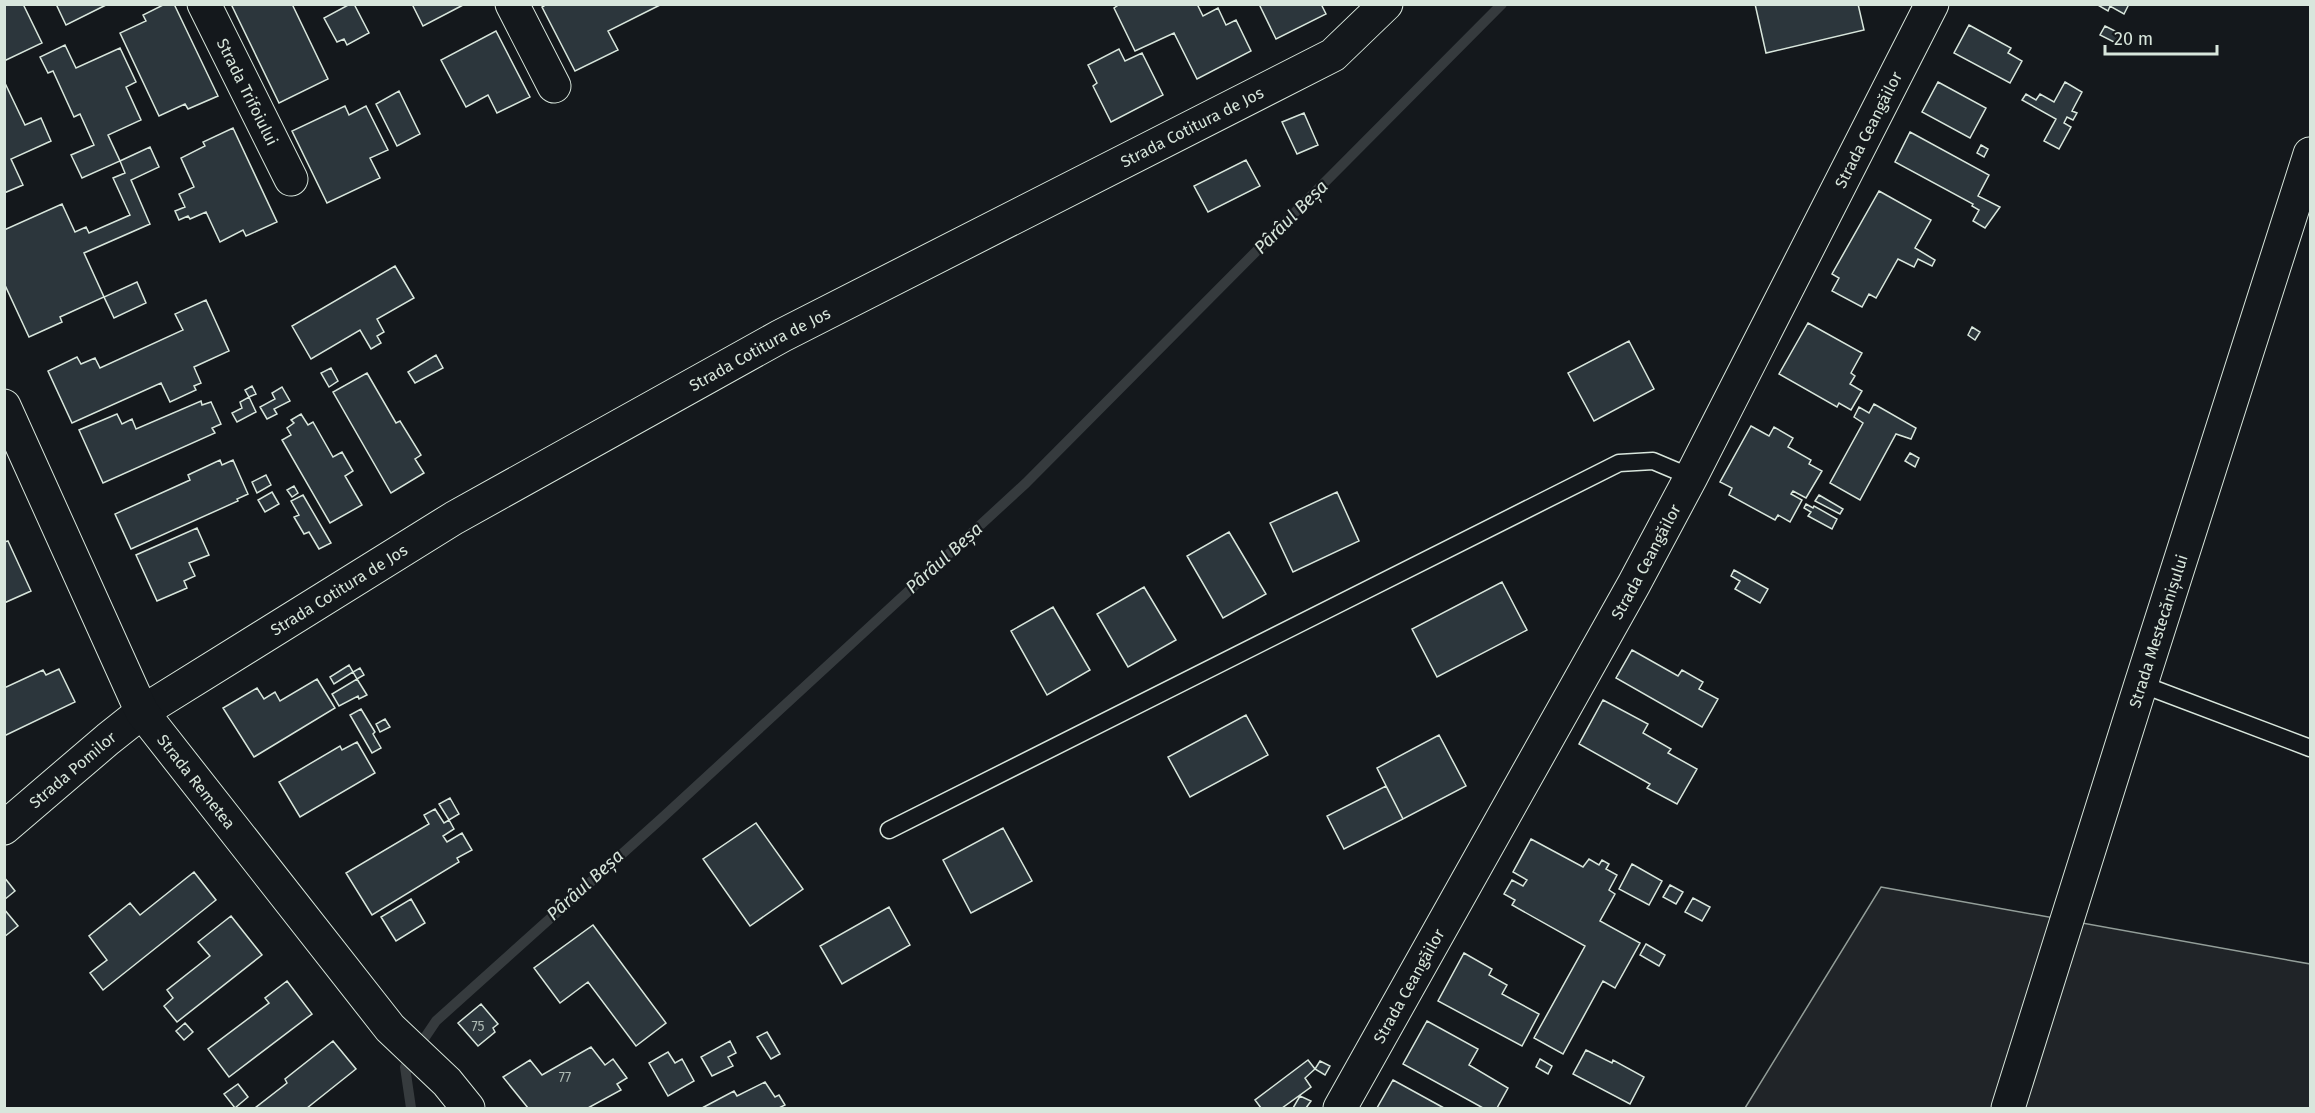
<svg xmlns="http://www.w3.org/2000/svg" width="2315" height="1113" font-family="'Fira Sans',sans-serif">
  <rect width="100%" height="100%" fill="#14181c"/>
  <path fill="#202428" stroke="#939e99" stroke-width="1.5" d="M 1881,887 L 2310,964 L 2310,1108 L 1745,1108 Z"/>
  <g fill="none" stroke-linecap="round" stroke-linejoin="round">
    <path stroke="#363b3e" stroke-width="10" d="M 411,1108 L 405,1067 L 436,1021 L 662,818 L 1026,483 L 1502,4"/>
  </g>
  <path fill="#2c363c" stroke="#d8e6dc" stroke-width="1.5" d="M 4,4 L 23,4 L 42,43 L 4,61 Z
    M 56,4 L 108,4 L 66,25 Z
    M 165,4 L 174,4 L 218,96 L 188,109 L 185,104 L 159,116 L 120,33 L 146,21 L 143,15 Z
    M 231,4 L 292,4 L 328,79 L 279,103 Z
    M 350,4 L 354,4 L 369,33 L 347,45 L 344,39 L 337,42 L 324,18 Z
    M 412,4 L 465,4 L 423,26 Z
    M 547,4 L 662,4 L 608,31 L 618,50 L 575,71 L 542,7 Z
    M 1120,4 L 1197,4 L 1203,16 L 1218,8 L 1226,25 L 1236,20 L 1251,51 L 1197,79 L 1174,33 L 1135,51 L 1114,8 Z
    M 1259,4 L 1321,4 L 1326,14 L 1276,39 Z
    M 1755,4 L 1858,4 L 1864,30 L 1766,53 Z
    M 2096,4 L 2129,4 L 2124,14 L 2110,6 L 2108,11 Z
    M 1969,25 L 2011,48 L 2008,53 L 2022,61 L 2010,83 L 1954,53 Z
    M 2105,26 L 2121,34 L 2116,43 L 2100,35 Z
    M 496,31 L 530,97 L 497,113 L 488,95 L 466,107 L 441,60 Z
    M 65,45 L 76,68 L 120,48 L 136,82 L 126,87 L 141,120 L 108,135 L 120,161 L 82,178 L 71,155 L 94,145 L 80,114 L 74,117 L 53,71 L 48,73 L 40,57 Z
    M 1119,49 L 1125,61 L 1142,53 L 1163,95 L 1111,122 L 1093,86 L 1097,83 L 1088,65 Z
    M 4,81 L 25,125 L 41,118 L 51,141 L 11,159 L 23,185 L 4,193 Z
    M 1938,82 L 1986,108 L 1970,138 L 1922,112 Z
    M 2065,82 L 2082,92 L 2072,111 L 2077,113 L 2073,120 L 2067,117 L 2064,123 L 2071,127 L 2059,149 L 2044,141 L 2056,119 L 2022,100 L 2026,94 L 2036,100 L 2040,94 L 2054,102 Z
    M 399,91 L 420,134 L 397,146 L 376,104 Z
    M 345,106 L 349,115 L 366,106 L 388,150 L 370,158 L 380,178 L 327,203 L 292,131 Z
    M 1304,113 L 1318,145 L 1297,154 L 1282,122 Z
    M 233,128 L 277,222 L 246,236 L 243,230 L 220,242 L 206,212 L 190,219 L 188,216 L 179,220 L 175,211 L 185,207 L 179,194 L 194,187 L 181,158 L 205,146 L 203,142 Z
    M 1910,132 L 1989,175 L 1978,196 L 2000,207 L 1985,228 L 1973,221 L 1979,210 L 1972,206 L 1973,204 L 1895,162 Z
    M 1981,145 L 1988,149 L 1984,157 L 1977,153 Z
    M 150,147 L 159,167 L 131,180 L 150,224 L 84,253 L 104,297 L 60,317 L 62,322 L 29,337 L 4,283 L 4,230 L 62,204 L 75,232 L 86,227 L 89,233 L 130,215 L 113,178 L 125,173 L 120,161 Z
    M 1246,160 L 1260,186 L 1208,212 L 1194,186 Z
    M 1879,191 L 1931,220 L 1915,248 L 1935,260 L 1932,266 L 1918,259 L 1914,267 L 1898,259 L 1876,298 L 1869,294 L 1862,307 L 1832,291 L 1839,278 L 1832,274 Z
    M 395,266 L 414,298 L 377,319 L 384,332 L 377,336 L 381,343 L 371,349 L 360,330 L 311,359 L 292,326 Z
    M 137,282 L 146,303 L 114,318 L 104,297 Z
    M 206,300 L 229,351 L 194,367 L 201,383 L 194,386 L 196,390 L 170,402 L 161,383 L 72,423 L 48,371 L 77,357 L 81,364 L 95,358 L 100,368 L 183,330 L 175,314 Z
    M 1808,323 L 1862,353 L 1851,373 L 1855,376 L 1850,384 L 1862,391 L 1851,410 L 1839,403 L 1837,407 L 1779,374 Z
    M 1972,327 L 1980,332 L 1975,340 L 1968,335 Z
    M 1629,341 L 1654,389 L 1594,421 L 1568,373 Z
    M 436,355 L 443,368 L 415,383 L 408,372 Z
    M 331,368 L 338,381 L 329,387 L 321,373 Z
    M 367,373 L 396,423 L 400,421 L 421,455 L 415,459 L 424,473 L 391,493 L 333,392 Z
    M 252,386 L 256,394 L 249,397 L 245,390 Z
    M 282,387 L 290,401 L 274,409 L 277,414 L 267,419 L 260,407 L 275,399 L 272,393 Z
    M 249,397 L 256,412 L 237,422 L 232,413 L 242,408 L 240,402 Z
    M 201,401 L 202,405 L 211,402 L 221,424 L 212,428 L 215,433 L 103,483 L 79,430 L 117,414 L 122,424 L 132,419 L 136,429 Z
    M 1874,404 L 1916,428 L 1911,439 L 1896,434 L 1860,500 L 1830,483 L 1863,423 L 1854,417 L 1859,407 L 1869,413 Z
    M 301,414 L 308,425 L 313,422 L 333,457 L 342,452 L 353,471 L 345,476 L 362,505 L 330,523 L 282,440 L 291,435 L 287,428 L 294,423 L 291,420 Z
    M 1751,426 L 1769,436 L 1774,427 L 1793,438 L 1788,447 L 1811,460 L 1809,464 L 1822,471 L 1806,498 L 1793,491 L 1791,494 L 1802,500 L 1790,522 L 1778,515 L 1775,520 L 1729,495 L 1732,488 L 1720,482 Z
    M 1910,453 L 1919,458 L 1915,467 L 1905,461 Z
    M 220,460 L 222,465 L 233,460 L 248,494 L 237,499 L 238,501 L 131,549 L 115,514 L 190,480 L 188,475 Z
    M 266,475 L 271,485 L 257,493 L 252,482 Z
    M 294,486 L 298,493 L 292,497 L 287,490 Z
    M 272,492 L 279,504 L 265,512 L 258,500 Z
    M 1337,492 L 1359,541 L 1293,572 L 1270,523 Z
    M 303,495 L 331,543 L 319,549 L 309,532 L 304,534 L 294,517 L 299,515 L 291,501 Z
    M 1819,495 L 1843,509 L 1840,514 L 1815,501 Z
    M 1806,504 L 1813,508 L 1814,506 L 1837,519 L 1832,529 L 1808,516 L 1811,512 L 1804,508 Z
    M 197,528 L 209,555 L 189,563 L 195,576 L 184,581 L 187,588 L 157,601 L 136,555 Z
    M 1229,532 L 1266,594 L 1223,618 L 1187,556 Z
    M 8,541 L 31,591 L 4,603 L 4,542 Z
    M 1734,570 L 1768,589 L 1760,603 L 1735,589 L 1740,581 L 1731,576 Z
    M 1502,582 L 1527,630 L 1437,677 L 1412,629 Z
    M 1144,587 L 1176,640 L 1128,667 L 1097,614 Z
    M 1053,607 L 1090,670 L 1047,695 L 1011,631 Z
    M 1632,650 L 1678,676 L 1682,670 L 1703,682 L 1699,689 L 1718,699 L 1702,727 L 1616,678 Z
    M 349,665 L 353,672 L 334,684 L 330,677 Z
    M 360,668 L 364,675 L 357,679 L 353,672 Z
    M 59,669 L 75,702 L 4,736 L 4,688 L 43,670 L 46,675 Z
    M 317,679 L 335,708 L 254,757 L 223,708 L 257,688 L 264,699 L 275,692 L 280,701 Z
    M 357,679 L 367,695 L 359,699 L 358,696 L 339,706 L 332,694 Z
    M 1603,700 L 1648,724 L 1643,733 L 1671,749 L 1668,753 L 1697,769 L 1677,804 L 1647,788 L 1650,784 L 1579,744 Z
    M 361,709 L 375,732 L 373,734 L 381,748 L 372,753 L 350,715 Z
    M 1246,715 L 1268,755 L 1190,797 L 1168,757 Z
    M 385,719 L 390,727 L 380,732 L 376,724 Z
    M 1439,735 L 1466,786 L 1403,819 L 1377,768 Z
    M 357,742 L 375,773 L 300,817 L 279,782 L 340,746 L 342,750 Z
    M 1386,786 L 1403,819 L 1344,849 L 1327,816 Z
    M 450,798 L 459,814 L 449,820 L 439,804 Z
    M 435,809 L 444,823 L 449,820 L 454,829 L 443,836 L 447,842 L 462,833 L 472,850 L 457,858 L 459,862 L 372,915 L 346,873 L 429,824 L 424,815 Z
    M 756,823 L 803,889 L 750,926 L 703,859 Z
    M 1003,828 L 1032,881 L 971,913 L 943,860 Z
    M 1531,839 L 1583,867 L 1589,859 L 1599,865 L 1602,860 L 1609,864 L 1606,869 L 1617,875 L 1609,890 L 1615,894 L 1600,921 L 1640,943 L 1615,988 L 1603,981 L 1563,1054 L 1534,1038 L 1585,946 L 1512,905 L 1515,900 L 1504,894 L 1512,880 L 1523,886 L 1527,880 L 1513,872 Z
    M 1632,864 L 1662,881 L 1649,905 L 1619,889 Z
    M 194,872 L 216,900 L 103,990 L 90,973 L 107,960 L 89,936 L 130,903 L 140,915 Z
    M 4,877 L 15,891 L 4,900 Z
    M 1670,885 L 1683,892 L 1676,904 L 1663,897 Z
    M 1693,898 L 1710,907 L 1702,921 L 1685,912 Z
    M 411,899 L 425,923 L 396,941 L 381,917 Z
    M 889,907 L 910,945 L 842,984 L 820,946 Z
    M 4,909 L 18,926 L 4,937 Z
    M 231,916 L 262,955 L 177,1022 L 164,1006 L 173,998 L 167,990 L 210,956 L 198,942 Z
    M 593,925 L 666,1023 L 636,1046 L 588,982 L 560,1003 L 534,968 Z
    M 1646,944 L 1665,955 L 1659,966 L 1640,955 Z
    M 1464,953 L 1492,969 L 1489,975 L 1507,985 L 1502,994 L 1539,1014 L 1522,1046 L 1438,1001 Z
    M 287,981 L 312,1014 L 229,1077 L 208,1049 L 269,1003 L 265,998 Z
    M 481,1004 L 498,1024 L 493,1028 L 495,1032 L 478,1046 L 458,1023 Z
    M 1427,1021 L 1478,1049 L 1469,1065 L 1508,1088 L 1497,1108 L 1483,1108 L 1403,1064 Z
    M 185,1023 L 193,1032 L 184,1040 L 176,1031 Z
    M 767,1032 L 780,1054 L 771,1059 L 757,1037 Z
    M 333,1041 L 356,1069 L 307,1108 L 255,1108 L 287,1083 L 285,1079 Z
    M 730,1041 L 736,1053 L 728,1057 L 733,1066 L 712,1076 L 701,1057 Z
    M 591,1047 L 605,1065 L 613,1059 L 627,1078 L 617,1084 L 621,1090 L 588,1108 L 528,1108 L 503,1077 L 530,1060 L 542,1075 Z
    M 1586,1050 L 1612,1063 L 1613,1060 L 1644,1077 L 1630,1104 L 1573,1074 Z
    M 668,1052 L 675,1063 L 682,1059 L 694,1081 L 668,1096 L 649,1063 Z
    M 1540,1059 L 1552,1066 L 1548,1074 L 1536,1067 Z
    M 1308,1060 L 1315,1069 L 1305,1078 L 1311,1087 L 1282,1108 L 1261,1108 L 1255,1100 Z
    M 1320,1061 L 1330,1066 L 1325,1075 L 1315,1069 Z
    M 1393,1080 L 1444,1108 L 1377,1108 Z
    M 765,1082 L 775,1097 L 779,1095 L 785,1105 L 779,1108 L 702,1108 L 734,1091 L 737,1096 Z
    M 238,1084 L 248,1097 L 235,1108 L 224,1094 Z
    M 1300,1096 L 1311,1101 L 1306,1108 L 1293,1108 Z"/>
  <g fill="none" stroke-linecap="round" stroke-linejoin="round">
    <g stroke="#d8e6dc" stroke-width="19">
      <path id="service" d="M 2141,684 L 2310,748
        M 889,830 L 1619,463 L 1653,461 L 1691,477"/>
    </g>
    <g stroke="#d8e6dc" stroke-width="35">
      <g id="minor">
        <path id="s1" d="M 204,4 L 291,179"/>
        <path d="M 512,4 L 554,86"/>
        <path id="s2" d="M 4,828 L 108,739 L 142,712 L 454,518 L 781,336 L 1333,55 L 1386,4"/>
        <path id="s3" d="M 1340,1108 L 1634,584 L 1691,477 L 1932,4"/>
        <path id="s4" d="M 2008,1108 L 2141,684 L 2310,154"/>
      </g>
    </g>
    <g stroke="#d8e6dc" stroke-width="35">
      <g id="tertiary">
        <path id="s5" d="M 4,406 L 142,712 L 390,1028 L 447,1082 L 468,1108"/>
      </g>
    </g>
    <use href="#service" stroke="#14181c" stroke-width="16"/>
    <use href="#minor" stroke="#14181c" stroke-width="33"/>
    <use href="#tertiary" stroke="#14181c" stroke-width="33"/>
  </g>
  <g text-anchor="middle" stroke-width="4.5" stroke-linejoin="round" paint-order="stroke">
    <g font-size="14" fill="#adbab4">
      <text x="478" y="1031">75</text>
      <text x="565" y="1082">77</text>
    </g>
    <g font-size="16" fill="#d8e6dc" stroke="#14181c">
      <text dy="6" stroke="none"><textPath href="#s1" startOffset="98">Strada Trifoiului</textPath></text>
      <text dy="6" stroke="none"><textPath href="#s2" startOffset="1383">Strada Cotitura de Jos</textPath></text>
      <text dy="6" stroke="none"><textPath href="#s3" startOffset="1112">Strada Ceangăilor</textPath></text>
      <text dy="6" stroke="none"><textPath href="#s2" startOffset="897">Strada Cotitura de Jos</textPath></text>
      <text dy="6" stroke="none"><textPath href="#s3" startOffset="626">Strada Ceangăilor</textPath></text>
      <text dy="6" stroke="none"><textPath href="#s2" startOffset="412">Strada Cotitura de Jos</textPath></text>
      <text dy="6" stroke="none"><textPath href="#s4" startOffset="500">Strada Mestecănișului</textPath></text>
      <text dy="6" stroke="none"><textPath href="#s2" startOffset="90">Strada Pomilor</textPath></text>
      <text dy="6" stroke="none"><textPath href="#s5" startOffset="424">Strada Remetea</textPath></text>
      <text dy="6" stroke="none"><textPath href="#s3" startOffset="140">Strada Ceangăilor</textPath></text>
    </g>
    <g font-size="18" font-style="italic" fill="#d8e6dc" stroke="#14181c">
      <text transform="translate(1291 217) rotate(-45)" y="6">Pârâul Beșa</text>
      <text transform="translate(944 558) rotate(-42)" y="6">Pârâul Beșa</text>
      <text transform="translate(585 885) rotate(-42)" y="6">Pârâul Beșa</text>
    </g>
  </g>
  <rect width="2315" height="1113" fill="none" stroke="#d8e6dc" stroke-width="12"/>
  <path d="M2105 45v9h112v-9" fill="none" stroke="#d8e6dc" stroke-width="3"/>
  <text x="2114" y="45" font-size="18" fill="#d8e6dc" stroke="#14181c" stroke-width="4.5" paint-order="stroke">20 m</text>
</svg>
